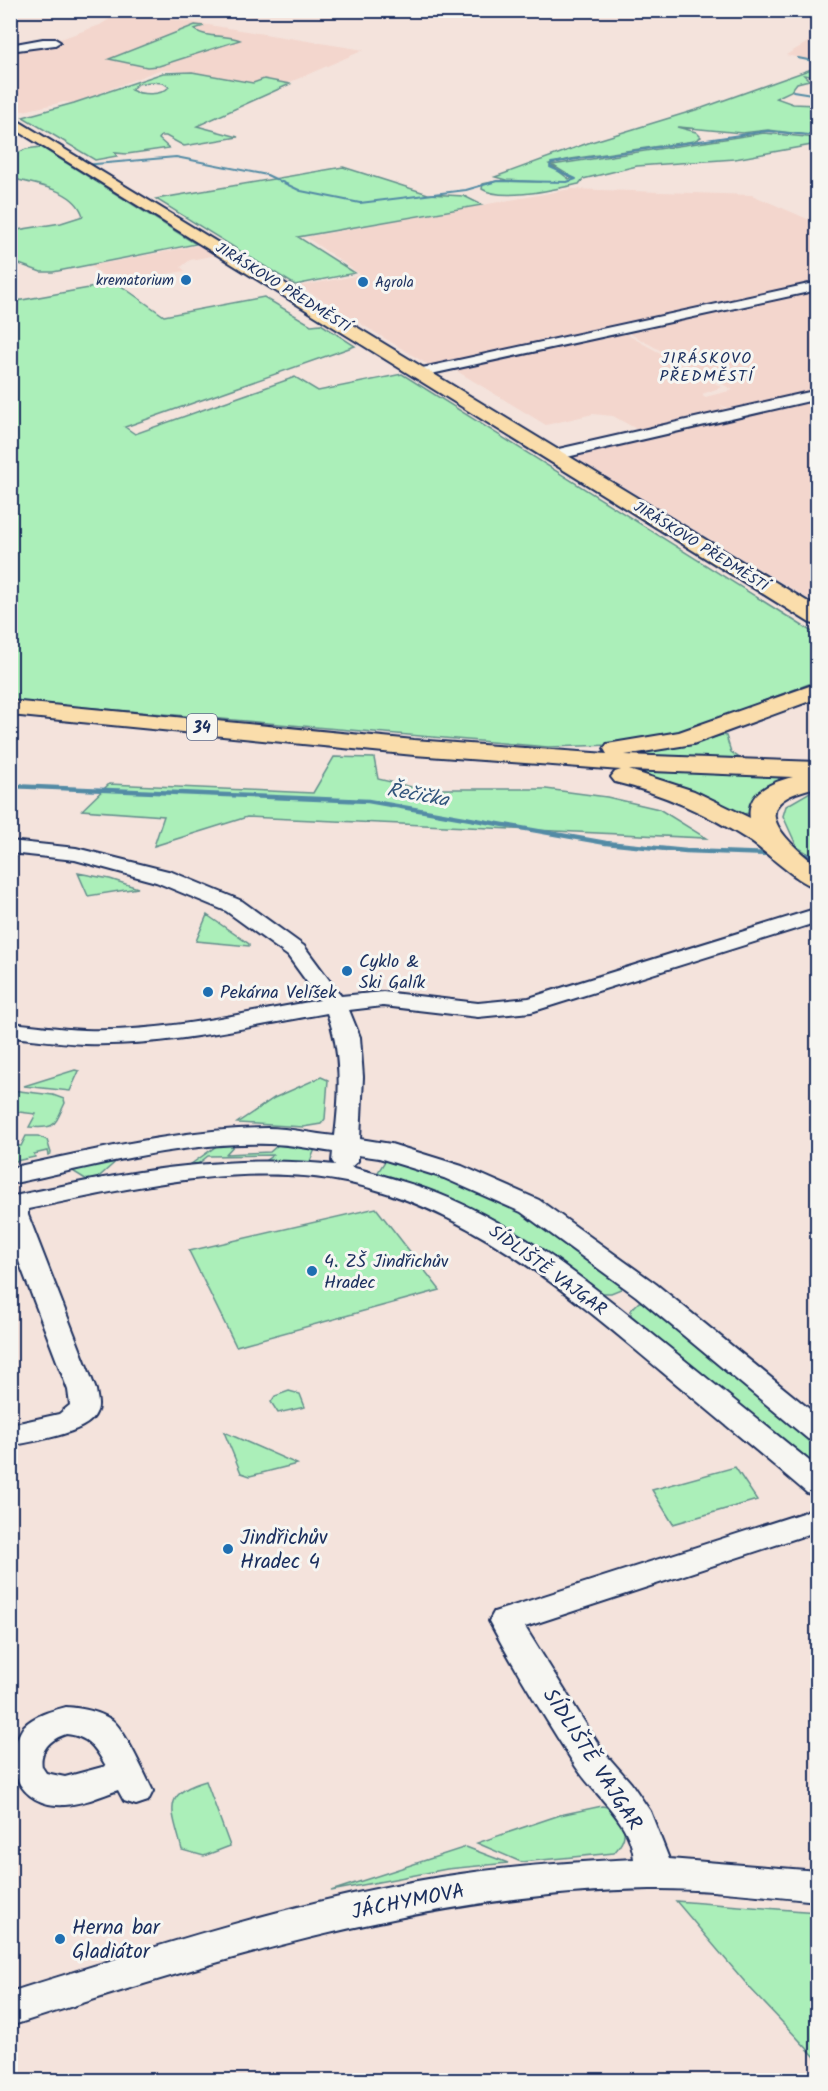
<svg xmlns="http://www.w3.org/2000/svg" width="828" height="2091" font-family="Kalam,sans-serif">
  <rect width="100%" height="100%" fill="#f4e3dc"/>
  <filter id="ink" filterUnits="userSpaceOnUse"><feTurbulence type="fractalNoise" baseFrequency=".0167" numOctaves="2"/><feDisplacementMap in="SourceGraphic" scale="12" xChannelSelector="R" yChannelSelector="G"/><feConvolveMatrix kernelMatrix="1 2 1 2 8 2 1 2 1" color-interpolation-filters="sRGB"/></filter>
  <g filter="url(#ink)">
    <path fill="#f3d6cd" d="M 122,11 L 364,50 L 288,83 L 264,79 L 253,83 L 192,72 L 159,70 L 74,103 L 64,102 L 23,111 L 10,111 L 10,49 L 43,48 L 41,46 L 100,25 Z
      M 817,36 L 817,62 L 786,55 L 803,45 Z
      M 571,189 L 752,195 L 817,223 L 817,282 L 430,366 L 299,286 L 361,275 L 306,237 Z
      M 206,244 L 222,254 L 190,260 L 181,267 L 185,271 L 114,283 L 90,266 Z
      M 817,289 L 817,389 L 731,410 L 719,404 L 727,410 L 640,431 L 613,416 L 593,414 L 546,425 L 452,368 L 622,332 L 722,387 L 702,394 L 705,397 L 733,390 L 625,331 Z
      M 817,399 L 817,604 L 574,457 Z"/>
    <path fill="#abefb9" stroke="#638f8c" stroke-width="1.5" fill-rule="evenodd" d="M 195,25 L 204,26 L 194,29 C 206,39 225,34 240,40 L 159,66 L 147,67 L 109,59 Z
      M 817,67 L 817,77 L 804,75 L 809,80 L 797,83 L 791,91 L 776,98 L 793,104 L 817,105 L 817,136 L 768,130 L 742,133 L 679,127 L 677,127 L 696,132 L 701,137 L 694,141 L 571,159 L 549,164 L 569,179 L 573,178 L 552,165 L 764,133 L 817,138 L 817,144 L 735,159 L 637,166 L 583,179 L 579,184 C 555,189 502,202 482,189 L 483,184 L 497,181 L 541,182 L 506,180 L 495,177 L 588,143 L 702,108 Z
      M 192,72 L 253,83 L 264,79 L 290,84 L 197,126 L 238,137 L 184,146 L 166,136 L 161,136 L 159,139 L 169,148 L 127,154 L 115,153 L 117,156 L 95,160 L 23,117 L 74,103 L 163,73 ZM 150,82 L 163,83 L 169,87 C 161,96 142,95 131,90 L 137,84 Z
      M 41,147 L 196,244 L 53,272 L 41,272 L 11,261 L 11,231 L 61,223 L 83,216 C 75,188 34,185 11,178 L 11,156 L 26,149 Z
      M 343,167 L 428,194 L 464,196 L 482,205 L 298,237 L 355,273 L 295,285 L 156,199 Z
      M 117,283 L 164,316 L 264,297 L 311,325 L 321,324 L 355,346 L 125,427 L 135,434 L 295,377 L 318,391 L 402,374 L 817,635 L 817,681 L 671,736 L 613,745 L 548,747 L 11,701 L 11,302 Z
      M 722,735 L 726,736 L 731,752 L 744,761 L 622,757 L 621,754 L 683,746 Z
      M 334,757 L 374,758 L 378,779 L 420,789 L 546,789 L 607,797 L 659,809 L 706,838 L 247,817 L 154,846 L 164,816 L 82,810 L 109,784 L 313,793 Z
      M 638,771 L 778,777 L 780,782 L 751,813 L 742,814 L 699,792 L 636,774 Z
      M 817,788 L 817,859 L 797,847 L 783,816 L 786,806 Z
      M 78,873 L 110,879 L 138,888 L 88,896 Z
      M 207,915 L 249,944 L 249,946 L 196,941 Z
      M 75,1070 L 79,1071 L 70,1091 L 24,1086 Z
      M 321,1077 L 328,1080 L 325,1119 L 321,1124 L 303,1127 L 237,1123 L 274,1098 Z
      M 11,1090 L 53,1095 L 64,1099 L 65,1103 C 54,1126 56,1129 29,1127 L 36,1114 L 11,1111 Z
      M 26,1136 L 38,1136 L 47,1140 L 51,1153 L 48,1155 L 47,1151 L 34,1154 L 35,1157 L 11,1162 L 11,1145 L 21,1146 Z
      M 236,1143 L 226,1154 L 270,1152 L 279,1144 L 315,1149 L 309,1164 L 262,1163 L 273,1155 L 208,1156 L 194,1167 L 187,1167 L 218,1145 Z
      M 121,1157 L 92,1183 L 71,1170 Z
      M 387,1158 L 427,1169 L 528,1213 L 622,1284 L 621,1289 L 611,1293 L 598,1293 C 564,1269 533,1240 497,1221 C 459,1201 416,1189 376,1175 Z
      M 376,1208 L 440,1290 L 236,1346 L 189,1251 Z
      M 639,1302 L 647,1302 L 817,1439 L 817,1471 L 631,1319 L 631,1310 Z
      M 289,1391 L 300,1394 L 305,1407 L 278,1413 L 271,1402 L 275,1396 Z
      M 224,1432 L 297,1464 L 250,1476 L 241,1473 Z
      M 735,1467 L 757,1500 L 673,1524 L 652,1490 Z
      M 206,1781 L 230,1846 L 204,1856 L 182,1850 C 173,1812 159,1794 206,1781 Z
      M 602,1806 L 613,1808 C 624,1827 631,1834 614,1853 L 521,1862 L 477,1843 L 560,1815 Z
      M 466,1847 L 508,1863 L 447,1869 L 331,1891 Z
      M 676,1901 L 817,1912 L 817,2059 L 750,1988 Z"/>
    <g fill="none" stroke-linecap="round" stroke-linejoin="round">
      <path stroke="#538ba5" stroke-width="2" d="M 798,58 L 818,62
        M 793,91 L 818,95
        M 84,165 L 176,157 L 267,175 L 301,191 L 360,203 L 466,190 L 497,181 L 567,182 L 576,179 L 550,167 L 551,163 L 767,131 L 818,136"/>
      <path stroke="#538ba5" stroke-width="4.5" d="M 10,786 L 368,801 L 606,843 L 686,851 L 772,854
        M 800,855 L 818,856"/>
      <g stroke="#1b2f5e" stroke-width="4">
        <path id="minor" d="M 43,39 L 55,39 L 60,42 L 55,45 L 10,51 L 10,45 Z
          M 818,282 L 818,290 L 422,376 L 415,372 L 422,368 Z
          M 818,390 L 818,399 L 554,460 L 546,455 L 554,450 Z
          M 10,841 L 76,848 L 172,872 L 242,901 L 304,946 L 341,996 L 383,992 L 478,1003 L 529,998 L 818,908 L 818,922 L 531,1012 L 478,1017 L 383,1006 L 349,1010 L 360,1037 L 363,1077 L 360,1139 L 391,1144 L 462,1166 L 539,1200 L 656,1284 L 818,1416 L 818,1442 L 808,1439 L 636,1296 L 521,1212 L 444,1178 L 379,1158 L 358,1155 L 358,1161 L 351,1167 C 385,1176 419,1185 451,1199 C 525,1231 589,1283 651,1333 C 707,1378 762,1423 818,1468 L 818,1496 L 807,1493 C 759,1452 710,1412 661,1371 C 568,1293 469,1208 346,1182 C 245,1161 127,1188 28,1209 L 28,1215 L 96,1390 C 97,1398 100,1406 96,1413 C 88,1434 32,1441 10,1446 L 10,1425 L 59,1414 L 70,1405 L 68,1390 L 10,1238 L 10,1197 C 118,1173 225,1153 335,1165 L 332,1161 L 333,1152 C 312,1149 291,1144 269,1144 C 182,1141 95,1166 10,1184 L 10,1168 C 95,1150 180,1129 267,1128 C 290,1128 313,1134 335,1136 C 340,1095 342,1052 327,1013 C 247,1027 165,1047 84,1044 C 60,1043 35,1039 10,1037 L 10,1023 C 35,1025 59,1029 84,1030 C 163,1033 243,1013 320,1000 L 288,956 L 226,911 L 156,882 L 75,860 L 10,853 Z
          M 818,1508 L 818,1531 L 525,1627 L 602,1750 L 631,1783 L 650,1811 L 669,1859 L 818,1871 L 818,1901 C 762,1896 706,1888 650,1889 C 429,1893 220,1959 10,2026 L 10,1992 C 152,1948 294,1901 440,1877 C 504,1867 569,1862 634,1859 C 631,1821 596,1797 576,1767 C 546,1720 516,1671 489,1621 L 494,1612 Z
          M 66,1707 C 82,1708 98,1711 112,1720 C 125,1730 145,1775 153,1791 L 148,1801 L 136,1805 L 124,1801 L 118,1790 C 101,1796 83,1804 65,1805 C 18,1808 0,1762 24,1726 C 35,1715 51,1711 66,1707 ZM 66,1734 C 88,1736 95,1747 106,1766 L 65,1777 L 46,1773 L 42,1767 C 39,1751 50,1739 66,1734 Z"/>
      </g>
      <g stroke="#1b2f5e" stroke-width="4">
        <path id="major" d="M 10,116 L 818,608 L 818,625 L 810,623 L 10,126 Z
          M 818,683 L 818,698 L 693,744 L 625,755 L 818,762 L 818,787 C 744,802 779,835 818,867 L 818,888 C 797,883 769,854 750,841 C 708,814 664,794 615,782 L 611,777 L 615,772 L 621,770 L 414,755 L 10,715 L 10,701 L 414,740 L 607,754 L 604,749 L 607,744 L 679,732 ZM 629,770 L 793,777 C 772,782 746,792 750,818 L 694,791 Z"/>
      </g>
      <use href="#minor" fill="#f6f6f2" fill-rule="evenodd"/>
      <use href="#major" fill="#faddab" fill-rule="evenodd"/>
    </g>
  </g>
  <g fill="#1f6fb2" stroke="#f6f6f2" stroke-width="2">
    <circle cx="186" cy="280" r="6"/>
    <circle cx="363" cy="282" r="6"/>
    <circle cx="347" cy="971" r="6"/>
    <circle cx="208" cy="992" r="6"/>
    <circle cx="312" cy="1271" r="6"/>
    <circle cx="228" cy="1549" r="6"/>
    <circle cx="60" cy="1939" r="6"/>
  </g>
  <g text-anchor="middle" stroke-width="6" stroke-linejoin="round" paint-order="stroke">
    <g font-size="15" fill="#1b2f5e" stroke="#f6f6f2" text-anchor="end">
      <text x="174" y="285">krematorium</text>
      <text x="375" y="287" text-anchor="start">Agrola</text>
    </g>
    <g font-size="15" fill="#1b2f5e" stroke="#f6f6f2">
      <text transform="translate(283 287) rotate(32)" y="5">JIRÁSKOVO PŘEDMĚSTÍ</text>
      <text transform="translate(701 546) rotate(32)" y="5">JIRÁSKOVO PŘEDMĚSTÍ</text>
    </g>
    <g font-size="16" letter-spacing="1.5" fill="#1b2f5e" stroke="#f6f6f2">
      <text x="707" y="363">JIRÁSKOVO<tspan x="707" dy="18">PŘEDMĚSTÍ</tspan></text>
    </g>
    <rect fill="#f6f6f2" stroke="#5d6b8a" stroke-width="1.5" x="187" y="714" width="30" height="26" rx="4.5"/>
    <g font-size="16" font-weight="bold" fill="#1b2f5e">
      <text x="202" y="733">34</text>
    </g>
    <g font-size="18" fill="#1b2f5e" stroke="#f6f6f2" text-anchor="start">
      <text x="359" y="967">Cyklo &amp;<tspan x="359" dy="21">Ski Galík</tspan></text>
      <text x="220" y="998">Pekárna Velíšek</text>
      <text x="324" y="1267">4. ZŠ Jindřichův<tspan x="324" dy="21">Hradec</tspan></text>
    </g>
    <g font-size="18" fill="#1b2f5e" stroke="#f6f6f2">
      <text transform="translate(548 1270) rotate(36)" y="6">SÍDLIŠTĚ VAJGAR</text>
    </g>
    <g font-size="20" font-style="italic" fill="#32567c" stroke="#f6f6f2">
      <text transform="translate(418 794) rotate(10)" y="7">Řečička</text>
    </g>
    <g font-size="21" fill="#1b2f5e" stroke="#f6f6f2" text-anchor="start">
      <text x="240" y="1544">Jindřichův<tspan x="240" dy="24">Hradec 4</tspan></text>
      <text x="72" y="1934">Herna bar<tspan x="72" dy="24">Gladiátor</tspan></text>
    </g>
    <g font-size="21" fill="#1b2f5e" stroke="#f6f6f2">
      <text transform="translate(593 1759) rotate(57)" y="7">SÍDLIŠTĚ VAJGAR</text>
      <text transform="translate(408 1901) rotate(-11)" y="7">JÁCHYMOVA</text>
    </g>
  </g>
  <rect width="828" height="2091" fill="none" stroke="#f6f6f2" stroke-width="36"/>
  <rect x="18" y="18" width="792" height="2055" fill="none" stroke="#1b2f5e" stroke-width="2" filter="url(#ink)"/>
</svg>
